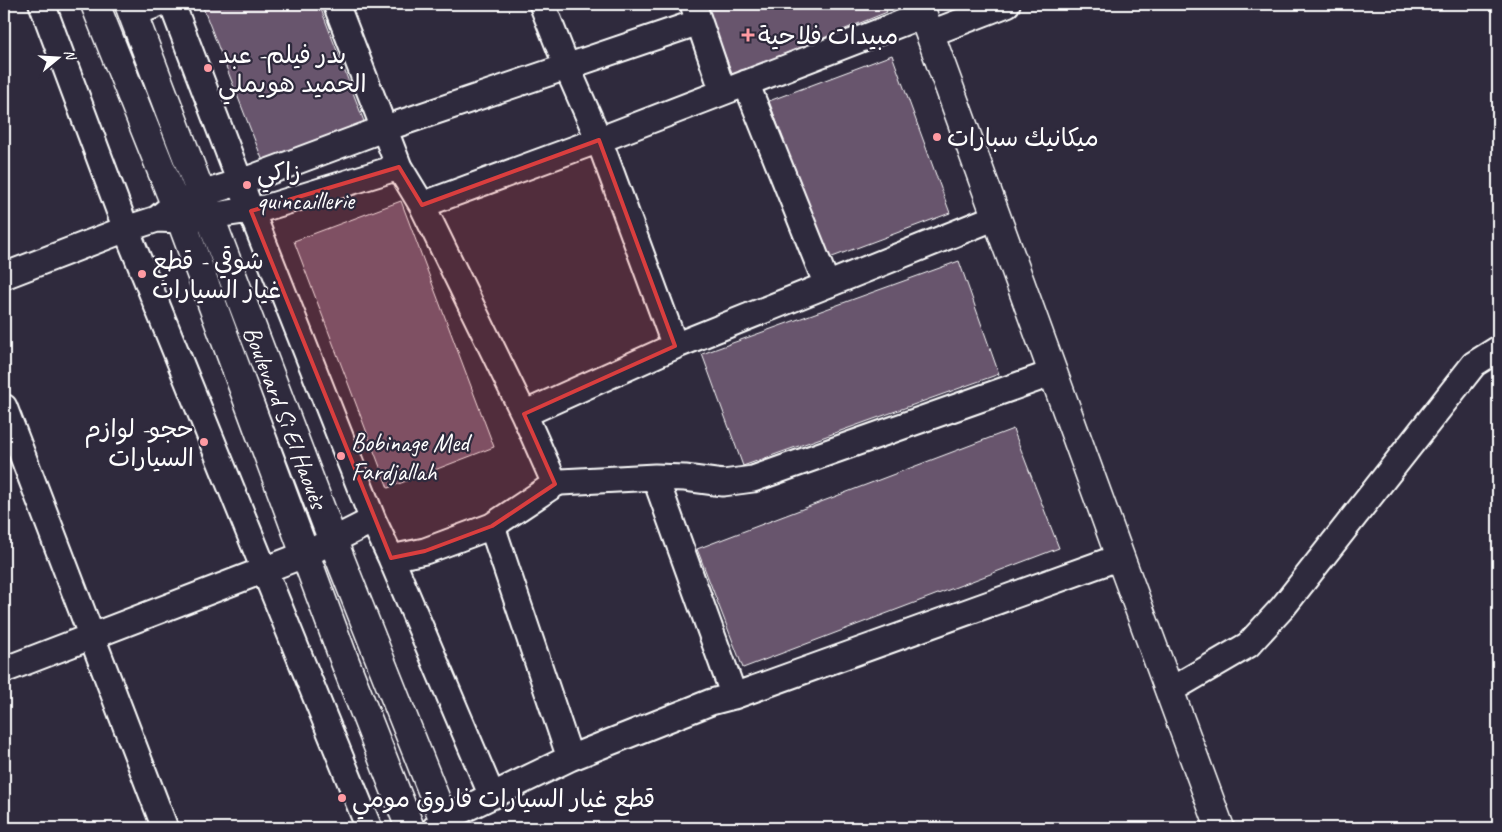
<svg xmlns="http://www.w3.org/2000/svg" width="1502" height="832" font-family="Caveat,'Playpen Sans Arabic',sans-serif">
  <rect width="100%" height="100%" fill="#2f2a3d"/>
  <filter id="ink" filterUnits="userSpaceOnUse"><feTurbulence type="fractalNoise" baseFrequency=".02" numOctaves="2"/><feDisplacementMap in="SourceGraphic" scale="10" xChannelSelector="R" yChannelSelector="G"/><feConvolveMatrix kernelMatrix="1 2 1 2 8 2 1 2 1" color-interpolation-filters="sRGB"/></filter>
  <g filter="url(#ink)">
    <path fill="#68546d" stroke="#fff" d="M 206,4 L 319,4 L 365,124 L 264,164 L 202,5 Z
      M 704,4 L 884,4 L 887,12 L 733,75 Z
      M 892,55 L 950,213 L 827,259 L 769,101 Z
      M 401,201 L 494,447 L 388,488 L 294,241 Z
      M 959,261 L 999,374 L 743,466 L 702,354 Z
      M 1013,429 L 1059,548 L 743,668 L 697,549 Z"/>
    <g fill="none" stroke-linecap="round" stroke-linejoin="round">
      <g stroke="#fff" stroke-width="29">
        <path id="street" d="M 42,4 L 126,229 L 369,828
          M 172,4 L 251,211 L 373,520 L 391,558 L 425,551 L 492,526 L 570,758
          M 336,4 L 399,167 L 422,205 L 524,414 L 555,484
          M 542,4 L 567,67 L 599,140 L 675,346
          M 693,4 L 723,92
          M 133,14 L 158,4
          M 929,34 L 1007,4
          M 746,83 L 827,285
          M 422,205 L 599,140 L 923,15
          M 157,219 L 175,204 L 201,194 L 241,182 L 383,129 L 699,22
          M 4,276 L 126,229 L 157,219 L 180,220 L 265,208 L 399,167
          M 4,407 L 165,828
          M 524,414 L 675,346 L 996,217
          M 655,477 L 734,696
          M 492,526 L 555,484 L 561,482 L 655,477 L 685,478 L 723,483 L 753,479 L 1053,373
          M 391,558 L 492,796
          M 4,670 L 306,554 L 373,520
          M 1169,691 L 1248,645 L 1283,607 L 1474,364 L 1498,349
          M 435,828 L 444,819 L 570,758 L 711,702 L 734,696 L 1120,557"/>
      </g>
      <g stroke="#fff" stroke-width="31">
        <path id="secondary" d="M 919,4 L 1120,557 L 1220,828"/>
      </g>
      <g stroke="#fff" stroke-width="31">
        <path id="primary" d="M 95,4 L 175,204 L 345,662 L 410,828
          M 129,4 L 333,541 L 447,828"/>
      </g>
      <use href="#street" stroke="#2f2a3d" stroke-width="25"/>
      <use href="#secondary" stroke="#2f2a3d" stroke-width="28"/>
      <use href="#primary" stroke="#2f2a3d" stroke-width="28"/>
    </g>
  </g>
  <path fill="#da3e3e" fill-opacity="0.2" stroke="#da3e3e" stroke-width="4" stroke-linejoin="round" d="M 599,140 L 675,346 L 524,414 L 555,484 L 492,526 L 425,551 L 391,558 L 251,211 L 399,167 L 422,205 Z"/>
  <g fill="#ff9aa2" stroke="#2f2a3d" stroke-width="2">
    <path d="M745.5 27.5h5v5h5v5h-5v5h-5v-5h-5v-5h5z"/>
    <circle cx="208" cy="68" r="5"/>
    <circle cx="937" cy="137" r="5"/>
    <circle cx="247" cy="185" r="5"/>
    <circle cx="142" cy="274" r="5"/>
    <circle cx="204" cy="442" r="5"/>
    <circle cx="341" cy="456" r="5"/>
    <circle cx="342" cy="798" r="5"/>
  </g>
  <g text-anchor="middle" stroke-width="4.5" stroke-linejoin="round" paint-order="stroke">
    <g font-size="25" fill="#fff" stroke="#2f2a3d" text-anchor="start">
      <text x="758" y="44">مبيدات فلاحية</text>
      <text x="218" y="63">بدر فيلم- عبد<tspan x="218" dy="29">الحميد هويملي</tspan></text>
      <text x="947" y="146">ميكانيك سبارات</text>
      <text x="257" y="180">زاكي<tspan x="257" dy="29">quincaillerie</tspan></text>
      <text x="152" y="269">شوقي - قطع<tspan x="152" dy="29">غيار السيارات</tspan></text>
      <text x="194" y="437" text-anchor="end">حجو- لوازم<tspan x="194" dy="29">السيارات</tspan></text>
      <text x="351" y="451">Bobinage Med<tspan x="351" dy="29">Fardjallah</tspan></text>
      <text x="352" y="807">قطع غيار السيارات فاروق مومي</text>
    </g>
    <g font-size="25" fill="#fff" stroke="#2f2a3d">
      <text transform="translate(286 417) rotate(69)" y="9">Boulevard Si El Haouès</text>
    </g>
  </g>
  <rect width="1502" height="832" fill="none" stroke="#2f2a3d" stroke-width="20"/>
  <rect x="10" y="10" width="1482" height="812" fill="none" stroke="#fff" stroke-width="2" filter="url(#ink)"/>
  <g transform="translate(58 58) rotate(72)" stroke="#2f2a3d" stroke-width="4" paint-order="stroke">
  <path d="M0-4L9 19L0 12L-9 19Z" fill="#ffffff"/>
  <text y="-8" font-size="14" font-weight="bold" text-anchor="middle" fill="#ffffff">N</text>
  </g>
</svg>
